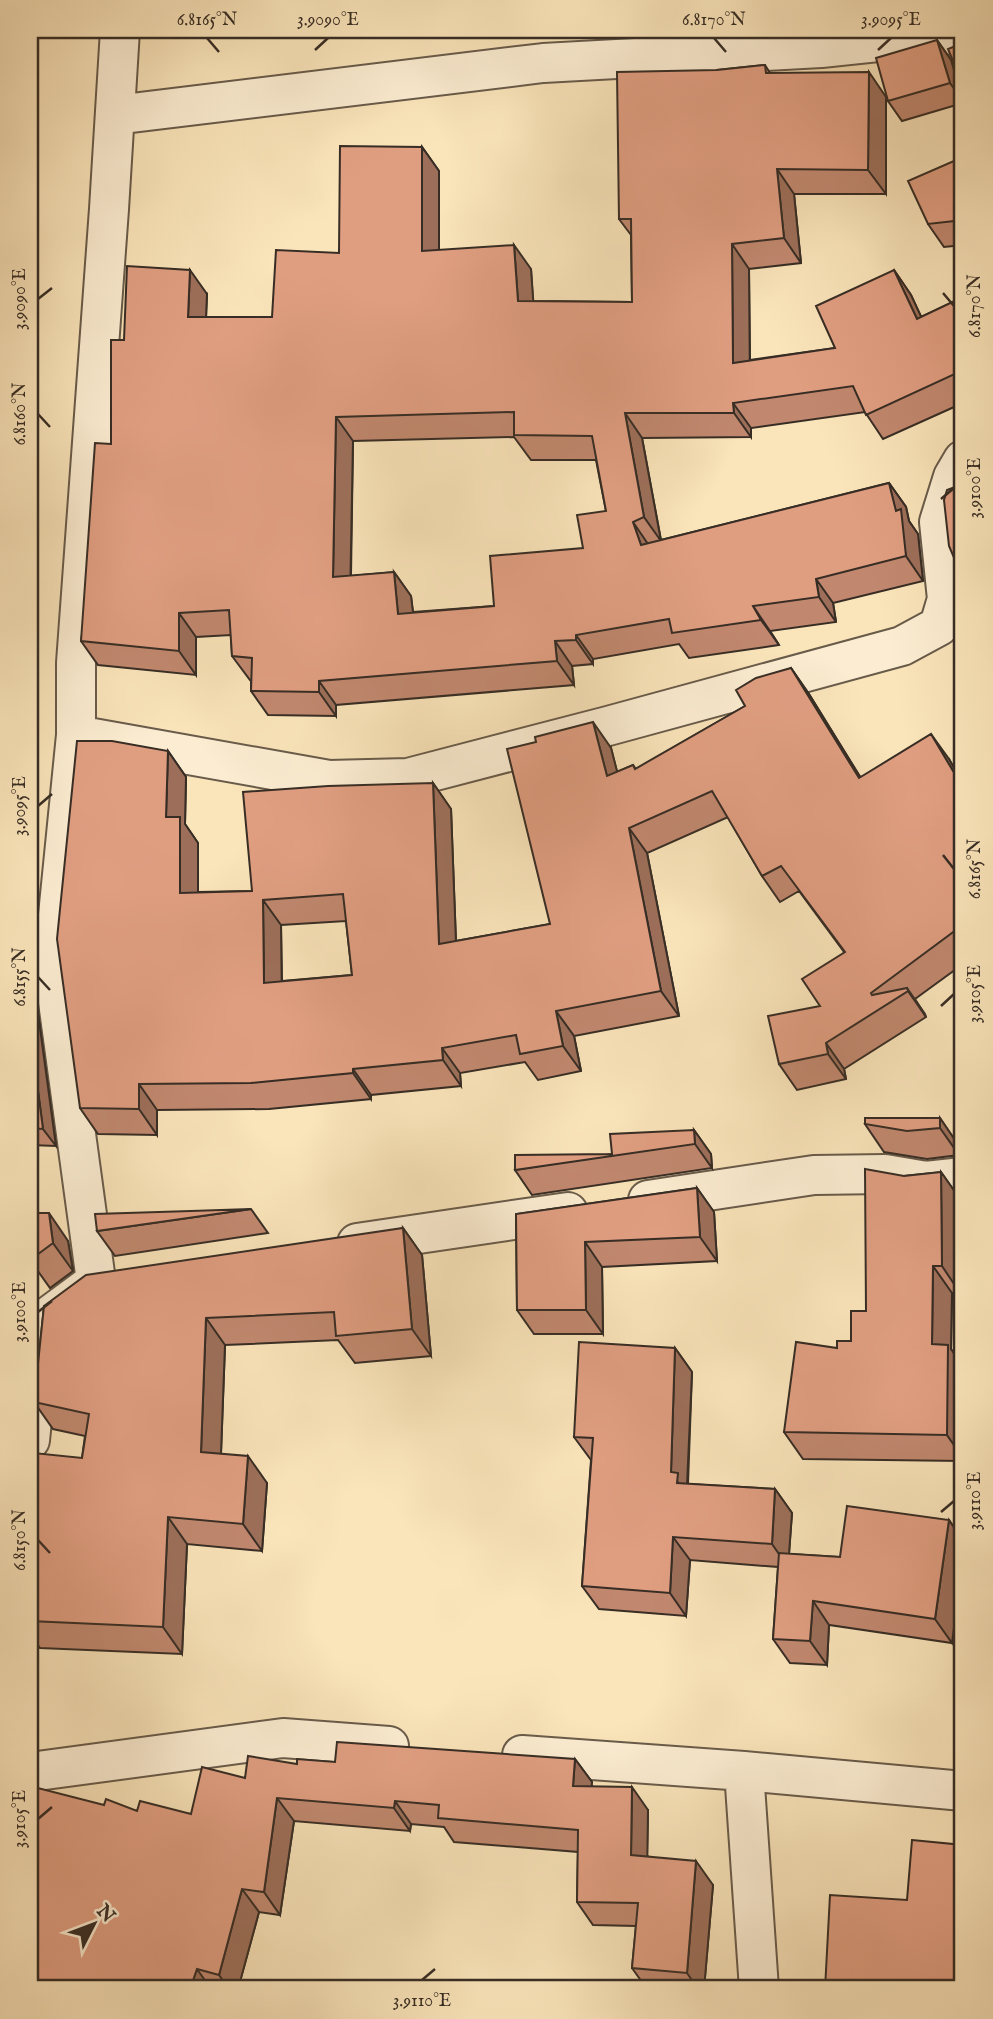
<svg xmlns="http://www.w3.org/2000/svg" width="993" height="2019" font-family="'IM FELL English',serif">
  <rect width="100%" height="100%" fill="#fae4ba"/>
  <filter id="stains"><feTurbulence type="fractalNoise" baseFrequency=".00286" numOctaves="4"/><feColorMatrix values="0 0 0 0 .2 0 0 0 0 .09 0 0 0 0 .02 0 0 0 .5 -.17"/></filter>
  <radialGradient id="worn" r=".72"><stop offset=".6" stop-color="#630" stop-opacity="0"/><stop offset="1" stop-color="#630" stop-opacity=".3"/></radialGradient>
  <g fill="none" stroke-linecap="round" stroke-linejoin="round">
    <g stroke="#685b4a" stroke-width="42">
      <path id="street" d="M 115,115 L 543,63 L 821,48 L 963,33
        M 76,735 L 329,780 L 408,778 L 608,726 L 902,646 L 939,626 L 947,599 L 939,522 L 953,477 L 963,460
        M 648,1200 L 814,1175 L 885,1174 L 926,1181 L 963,1177
        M 357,1243 L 568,1212
        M 30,1440 L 42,1321 L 96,1281 L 53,965 L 76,735 L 76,663 L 109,209 L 120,30
        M 522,1755 L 744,1771 L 963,1791
        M 744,1771 L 759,1989
        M 30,1772 L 283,1738 L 389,1746"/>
    </g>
    <use href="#street" stroke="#fcedd2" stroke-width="38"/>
  </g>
  <path fill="#c1886f" stroke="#372d25" stroke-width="2" fill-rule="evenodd" d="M 937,40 L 951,60 L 963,99 L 963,103 L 902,121 L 888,101 Z
    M 765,65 L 770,73 L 886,97 L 886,194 L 794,194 L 801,263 L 749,269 L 750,360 L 835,348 L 894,270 L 911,295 L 921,317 L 963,297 L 963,403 L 883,439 L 865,412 L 751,428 L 751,437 L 642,438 L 661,540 L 889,483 L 906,507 L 909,521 L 918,534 L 923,581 L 833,603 L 836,622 L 770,631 L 779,645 L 689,658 L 679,644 L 593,659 L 593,664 L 572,666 L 574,685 L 336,705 L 336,716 L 268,715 L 251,691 L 251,681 L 250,680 L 232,656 L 231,635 L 196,637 L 196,675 L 98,665 L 81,641 L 111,444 L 124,340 L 207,294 L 206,317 L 272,317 L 339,253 L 422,147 L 439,171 L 439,250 L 531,269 L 533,301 L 632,302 L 631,235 L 619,219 L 717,70 ZM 514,437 L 531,460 L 596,460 L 606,511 L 583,548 L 494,606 L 413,612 L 411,596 L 394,572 L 351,576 L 353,441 Z
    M 963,157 L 963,245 L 944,247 L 928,224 Z
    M 791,668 L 809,694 L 860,777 L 949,759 L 955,770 L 963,766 L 963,964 L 915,999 L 926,1017 L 844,1069 L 846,1079 L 797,1090 L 779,1064 L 820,1006 L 844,952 L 799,891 L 780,902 L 762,876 L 728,817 L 647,853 L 679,1016 L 574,1036 L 581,1071 L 538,1080 L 525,1062 L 460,1073 L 461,1086 L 371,1095 L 371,1099 L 269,1109 L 157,1110 L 157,1135 L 98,1134 L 80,1108 L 168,751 L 186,777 L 185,824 L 198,843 L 198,892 L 252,891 L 433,783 L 451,809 L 456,941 L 550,924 L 611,748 L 617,772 L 633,765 L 636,769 L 745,706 ZM 346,921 L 352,975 L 282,981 L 281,925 Z
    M 30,997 L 37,1006 L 56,1146 L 30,1145 Z
    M 940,1118 L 959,1146 L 959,1155 L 927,1159 L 884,1152 L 865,1124 Z
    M 694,1130 L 711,1154 L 712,1168 L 532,1195 L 515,1170 L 612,1154 Z
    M 941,1172 L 960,1199 L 960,1293 L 952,1293 L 951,1349 L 963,1367 L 963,1461 L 803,1459 L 784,1432 L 837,1348 L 851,1341 L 866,1311 L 904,1176 Z
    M 697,1188 L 714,1212 L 717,1261 L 602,1267 L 603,1334 L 534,1334 L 517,1310 L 516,1214 Z
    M 251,1209 L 268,1233 L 115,1256 L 97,1231 Z
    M 30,1213 L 68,1241 L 73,1271 L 50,1288 L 30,1260 Z
    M 403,1228 L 422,1255 L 431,1356 L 355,1363 L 338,1340 L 225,1345 L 221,1454 L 267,1483 L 262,1551 L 187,1544 L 182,1654 L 40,1648 L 30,1634 L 30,1507 L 82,1458 L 85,1436 L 53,1429 L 34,1402 L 44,1306 Z
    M 675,1348 L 692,1372 L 688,1484 L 775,1489 L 792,1513 L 789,1554 L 840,1557 L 949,1520 L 963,1541 L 963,1560 L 952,1643 L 829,1625 L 827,1665 L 790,1663 L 773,1639 L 778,1567 L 690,1560 L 686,1616 L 599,1609 L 582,1586 L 591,1460 L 574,1437 Z
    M 575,1759 L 592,1782 L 591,1786 L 648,1810 L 647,1856 L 713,1885 L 704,1989 L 647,1989 L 632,1968 L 636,1926 L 593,1925 L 577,1902 L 578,1852 L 454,1842 L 444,1827 L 411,1824 L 410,1831 L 294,1821 L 280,1915 L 259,1912 L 238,1989 L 30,1989 L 104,1805 L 137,1811 L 191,1814 L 245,1778 L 297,1764 L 335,1762 Z"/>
  <path fill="#9d6f5a" stroke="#372d25" stroke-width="2" d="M 937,40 L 951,60 L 963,101 L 950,83 Z
    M 869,72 L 886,97 L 886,194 L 868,170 Z
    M 422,147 L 439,171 L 439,276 L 422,251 Z
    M 777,169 L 794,194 L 801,263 L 784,238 Z
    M 732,244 L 749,269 L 750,387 L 733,363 Z
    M 514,245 L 531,269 L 535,325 L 518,301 Z
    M 190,270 L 207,294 L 205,342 L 188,317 Z
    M 894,270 L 911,295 L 934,344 L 917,319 Z
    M 733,403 L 751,428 L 751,437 L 734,413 Z
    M 625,413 L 642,438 L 661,541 L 644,517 Z
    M 336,417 L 353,441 L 350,602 L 333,577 Z
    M 889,483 L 906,507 L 909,521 L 918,534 L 923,581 L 906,556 Z
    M 633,522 L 650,547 L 641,545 Z
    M 394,572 L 411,596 L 416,638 L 398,614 Z
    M 816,579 L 833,603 L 836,622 L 819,597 Z
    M 753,606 L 770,631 L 779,645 L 761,620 Z
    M 179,613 L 196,637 L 196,675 L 179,651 Z
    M 576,635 L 593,659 L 593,664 L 576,640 Z
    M 555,641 L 572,666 L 574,685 L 557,661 Z
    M 791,668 L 809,694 L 877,804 L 859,778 Z
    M 319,681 L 336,705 L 336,716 L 319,692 Z
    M 593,722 L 611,748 L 625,802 L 607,776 Z
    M 931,734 L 949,759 L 963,784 L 953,771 Z
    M 168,751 L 186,777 L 185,824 L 198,843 L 198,919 L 180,893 L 166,817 Z
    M 433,783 L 451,809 L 457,970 L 439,944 Z
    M 629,828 L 647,853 L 679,1016 L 661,991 Z
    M 263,900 L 281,925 L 282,1009 L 264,983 Z
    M 907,988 L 925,1014 L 926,1017 L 908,991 Z
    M 30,997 L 37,1006 L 56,1146 L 43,1129 L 30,1030 Z
    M 556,1011 L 574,1036 L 581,1071 L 563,1046 Z
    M 826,1043 L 844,1069 L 846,1079 L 828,1054 Z
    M 442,1048 L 460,1073 L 461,1086 L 443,1060 Z
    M 353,1069 L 371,1095 L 371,1099 L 353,1073 Z
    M 139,1084 L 157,1110 L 157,1135 L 139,1109 Z
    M 940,1118 L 959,1146 L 959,1155 L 940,1128 Z
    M 694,1130 L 711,1154 L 712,1168 L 695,1144 Z
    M 941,1172 L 960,1199 L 960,1293 L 942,1266 Z
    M 697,1188 L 714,1212 L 717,1261 L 700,1237 Z
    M 49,1213 L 68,1241 L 73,1271 L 53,1243 Z
    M 403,1228 L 422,1255 L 431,1356 L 412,1329 Z
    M 585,1242 L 602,1267 L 603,1334 L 586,1310 Z
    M 933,1266 L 952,1293 L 951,1349 L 963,1367 L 963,1458 L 947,1435 L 932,1344 Z
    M 206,1318 L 225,1345 L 220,1479 L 201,1452 Z
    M 675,1348 L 692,1372 L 687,1486 L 694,1506 L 671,1472 Z
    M 248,1456 L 267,1483 L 262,1551 L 243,1524 Z
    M 775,1489 L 792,1513 L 788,1567 L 772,1544 Z
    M 168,1517 L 187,1544 L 182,1654 L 163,1627 Z
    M 949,1520 L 963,1541 L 963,1560 L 952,1643 L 935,1619 Z
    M 673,1537 L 690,1560 L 686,1616 L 670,1593 Z
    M 813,1601 L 829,1625 L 827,1665 L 810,1641 Z
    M 575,1759 L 592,1782 L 590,1809 L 573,1786 Z
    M 632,1787 L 648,1810 L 647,1878 L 631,1855 Z
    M 277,1798 L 294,1821 L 280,1915 L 264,1892 Z
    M 395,1801 L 411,1824 L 410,1831 L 394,1808 Z
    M 696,1861 L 713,1885 L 704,1989 L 698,1989 L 687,1973 Z
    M 242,1889 L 259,1912 L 238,1989 L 229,1989 L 219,1975 Z
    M 197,1969 L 211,1989 L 190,1989 Z"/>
  <path fill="#e09e81" stroke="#372d25" stroke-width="2" fill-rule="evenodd" d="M 937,40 L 950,83 L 888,101 L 876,58 Z
    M 963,43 L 963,85 L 948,49 Z
    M 765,65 L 766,73 L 869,72 L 868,170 L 777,169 L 784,238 L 732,244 L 733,363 L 835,348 L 816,306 L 894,270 L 917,319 L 963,297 L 963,376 L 961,371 L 866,415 L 853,386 L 733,403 L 734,413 L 625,413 L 644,517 L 633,522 L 641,545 L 889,483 L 896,511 L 901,509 L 906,556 L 816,579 L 819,597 L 753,606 L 761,620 L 672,633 L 669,619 L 576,635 L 576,640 L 555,641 L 557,661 L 319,681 L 319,692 L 251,691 L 252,658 L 232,656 L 229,610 L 179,613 L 179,651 L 81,641 L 95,443 L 111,444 L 111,340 L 124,340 L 127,266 L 190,270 L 188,317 L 272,317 L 276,250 L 339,253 L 340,146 L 422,147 L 422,251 L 514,245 L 518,301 L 632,302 L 631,219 L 619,219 L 617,72 L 717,70 ZM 514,412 L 514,435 L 592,436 L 606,511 L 577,515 L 583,548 L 490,556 L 494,606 L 398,614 L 394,572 L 333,577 L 336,417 Z
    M 963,157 L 963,220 L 928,224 L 908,181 Z
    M 963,484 L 963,574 L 961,574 L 949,546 L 944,500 L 947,490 Z
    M 791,668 L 859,778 L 931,734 L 953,771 L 963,766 L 963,942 L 956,930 L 871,993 L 872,995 L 907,988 L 908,991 L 826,1043 L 828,1054 L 779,1064 L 768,1016 L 820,1006 L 802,979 L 845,952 L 781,866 L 762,876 L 712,791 L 629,828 L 661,991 L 556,1011 L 563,1046 L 520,1054 L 516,1035 L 442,1048 L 443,1060 L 353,1069 L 353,1073 L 251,1083 L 139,1084 L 139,1109 L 80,1108 L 57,939 L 77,741 L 112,741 L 168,751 L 166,817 L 180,817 L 180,893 L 252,891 L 243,792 L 328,786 L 433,783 L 439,944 L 550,924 L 507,749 L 536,742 L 535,737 L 593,722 L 607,776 L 633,765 L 635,769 L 745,706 L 736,690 L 756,678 ZM 343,894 L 352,975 L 264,983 L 263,900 Z
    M 30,1030 L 43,1129 L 30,1128 Z
    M 865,1118 L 940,1118 L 940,1128 L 907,1131 L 865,1124 Z
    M 694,1130 L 695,1144 L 515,1170 L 515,1155 L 612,1154 L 610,1134 Z
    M 865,1169 L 904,1176 L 941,1172 L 942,1266 L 933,1266 L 932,1344 L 948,1345 L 947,1435 L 784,1432 L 796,1342 L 837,1348 L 837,1341 L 851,1341 L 851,1311 L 866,1311 Z
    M 697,1188 L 700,1237 L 585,1242 L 586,1310 L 517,1310 L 516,1214 Z
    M 251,1209 L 97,1231 L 95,1214 L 191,1211 Z
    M 30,1213 L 49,1213 L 53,1243 L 30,1260 Z
    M 403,1228 L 412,1329 L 336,1336 L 334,1312 L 206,1318 L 201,1452 L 248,1456 L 243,1524 L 168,1517 L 163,1627 L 30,1621 L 30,1507 L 34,1453 L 82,1458 L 89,1414 L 34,1402 L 44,1306 L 86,1275 Z
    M 579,1342 L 675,1348 L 671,1472 L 678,1473 L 677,1483 L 775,1489 L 772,1544 L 673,1537 L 670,1593 L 582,1586 L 593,1438 L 574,1437 Z
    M 847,1506 L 949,1520 L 935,1619 L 813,1601 L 810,1641 L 773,1639 L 779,1553 L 840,1557 Z
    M 337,1742 L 575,1759 L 573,1786 L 632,1787 L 631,1855 L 696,1861 L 687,1973 L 632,1968 L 638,1903 L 577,1902 L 578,1830 L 438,1818 L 439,1805 L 395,1801 L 394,1808 L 277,1798 L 264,1892 L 242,1889 L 219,1975 L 197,1969 L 190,1989 L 30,1989 L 30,1786 L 104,1805 L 106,1799 L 137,1811 L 140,1801 L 191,1814 L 202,1767 L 245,1778 L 248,1756 L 297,1764 L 297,1759 L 335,1762 Z
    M 912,1840 L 963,1845 L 963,1989 L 825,1989 L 830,1895 L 907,1900 Z"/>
  <path fill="none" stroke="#372d25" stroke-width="2.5" d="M 207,38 L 219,52M 714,38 L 726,52M 315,50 L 328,38M 878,50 L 891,38M 943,293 L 954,306M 38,299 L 52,288M 38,414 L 50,427M 941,499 L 954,488M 38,806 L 52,794M 943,855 L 954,869M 38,977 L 50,990M 941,1006 L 954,994M 38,1312 L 52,1301M 941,1512 L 954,1501M 38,1540 L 50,1553M 38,1819 L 52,1807M 422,1980 L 435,1969"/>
  <rect width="993" height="2019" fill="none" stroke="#fae4ba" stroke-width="77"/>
  <g transform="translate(94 1924) rotate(48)" stroke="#fcedd2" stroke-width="5" paint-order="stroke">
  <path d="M0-5L12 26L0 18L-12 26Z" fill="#372d25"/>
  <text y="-10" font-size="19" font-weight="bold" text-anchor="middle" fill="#372d25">N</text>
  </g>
  <rect x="38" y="38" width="916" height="1942" fill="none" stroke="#372d25" stroke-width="2.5"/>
  <g font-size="18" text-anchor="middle" fill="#372d25">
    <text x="207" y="25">6.8165°N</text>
    <text x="328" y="25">3.9090°E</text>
    <text x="714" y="25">6.8170°N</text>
    <text x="891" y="25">3.9095°E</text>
    <text transform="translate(19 299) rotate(-90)" y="6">3.9090°E</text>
    <text transform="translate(974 306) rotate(-90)" y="6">6.8170°N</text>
    <text transform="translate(19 414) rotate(-90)" y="6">6.8160°N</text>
    <text transform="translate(974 488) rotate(-90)" y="6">3.9100°E</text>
    <text transform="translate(19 806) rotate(-90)" y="6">3.9095°E</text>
    <text transform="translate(974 869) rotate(-90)" y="6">6.8165°N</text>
    <text transform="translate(19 977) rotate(-90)" y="6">6.8155°N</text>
    <text transform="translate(974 994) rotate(-90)" y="6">3.9105°E</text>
    <text transform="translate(19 1312) rotate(-90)" y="6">3.9100°E</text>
    <text transform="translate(974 1501) rotate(-90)" y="6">3.9110°E</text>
    <text transform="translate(19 1540) rotate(-90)" y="6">6.8150°N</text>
    <text transform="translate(19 1819) rotate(-90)" y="6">3.9105°E</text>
    <text x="422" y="2006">3.9110°E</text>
  </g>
  <rect width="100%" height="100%" filter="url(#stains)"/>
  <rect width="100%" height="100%" fill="url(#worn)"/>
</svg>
